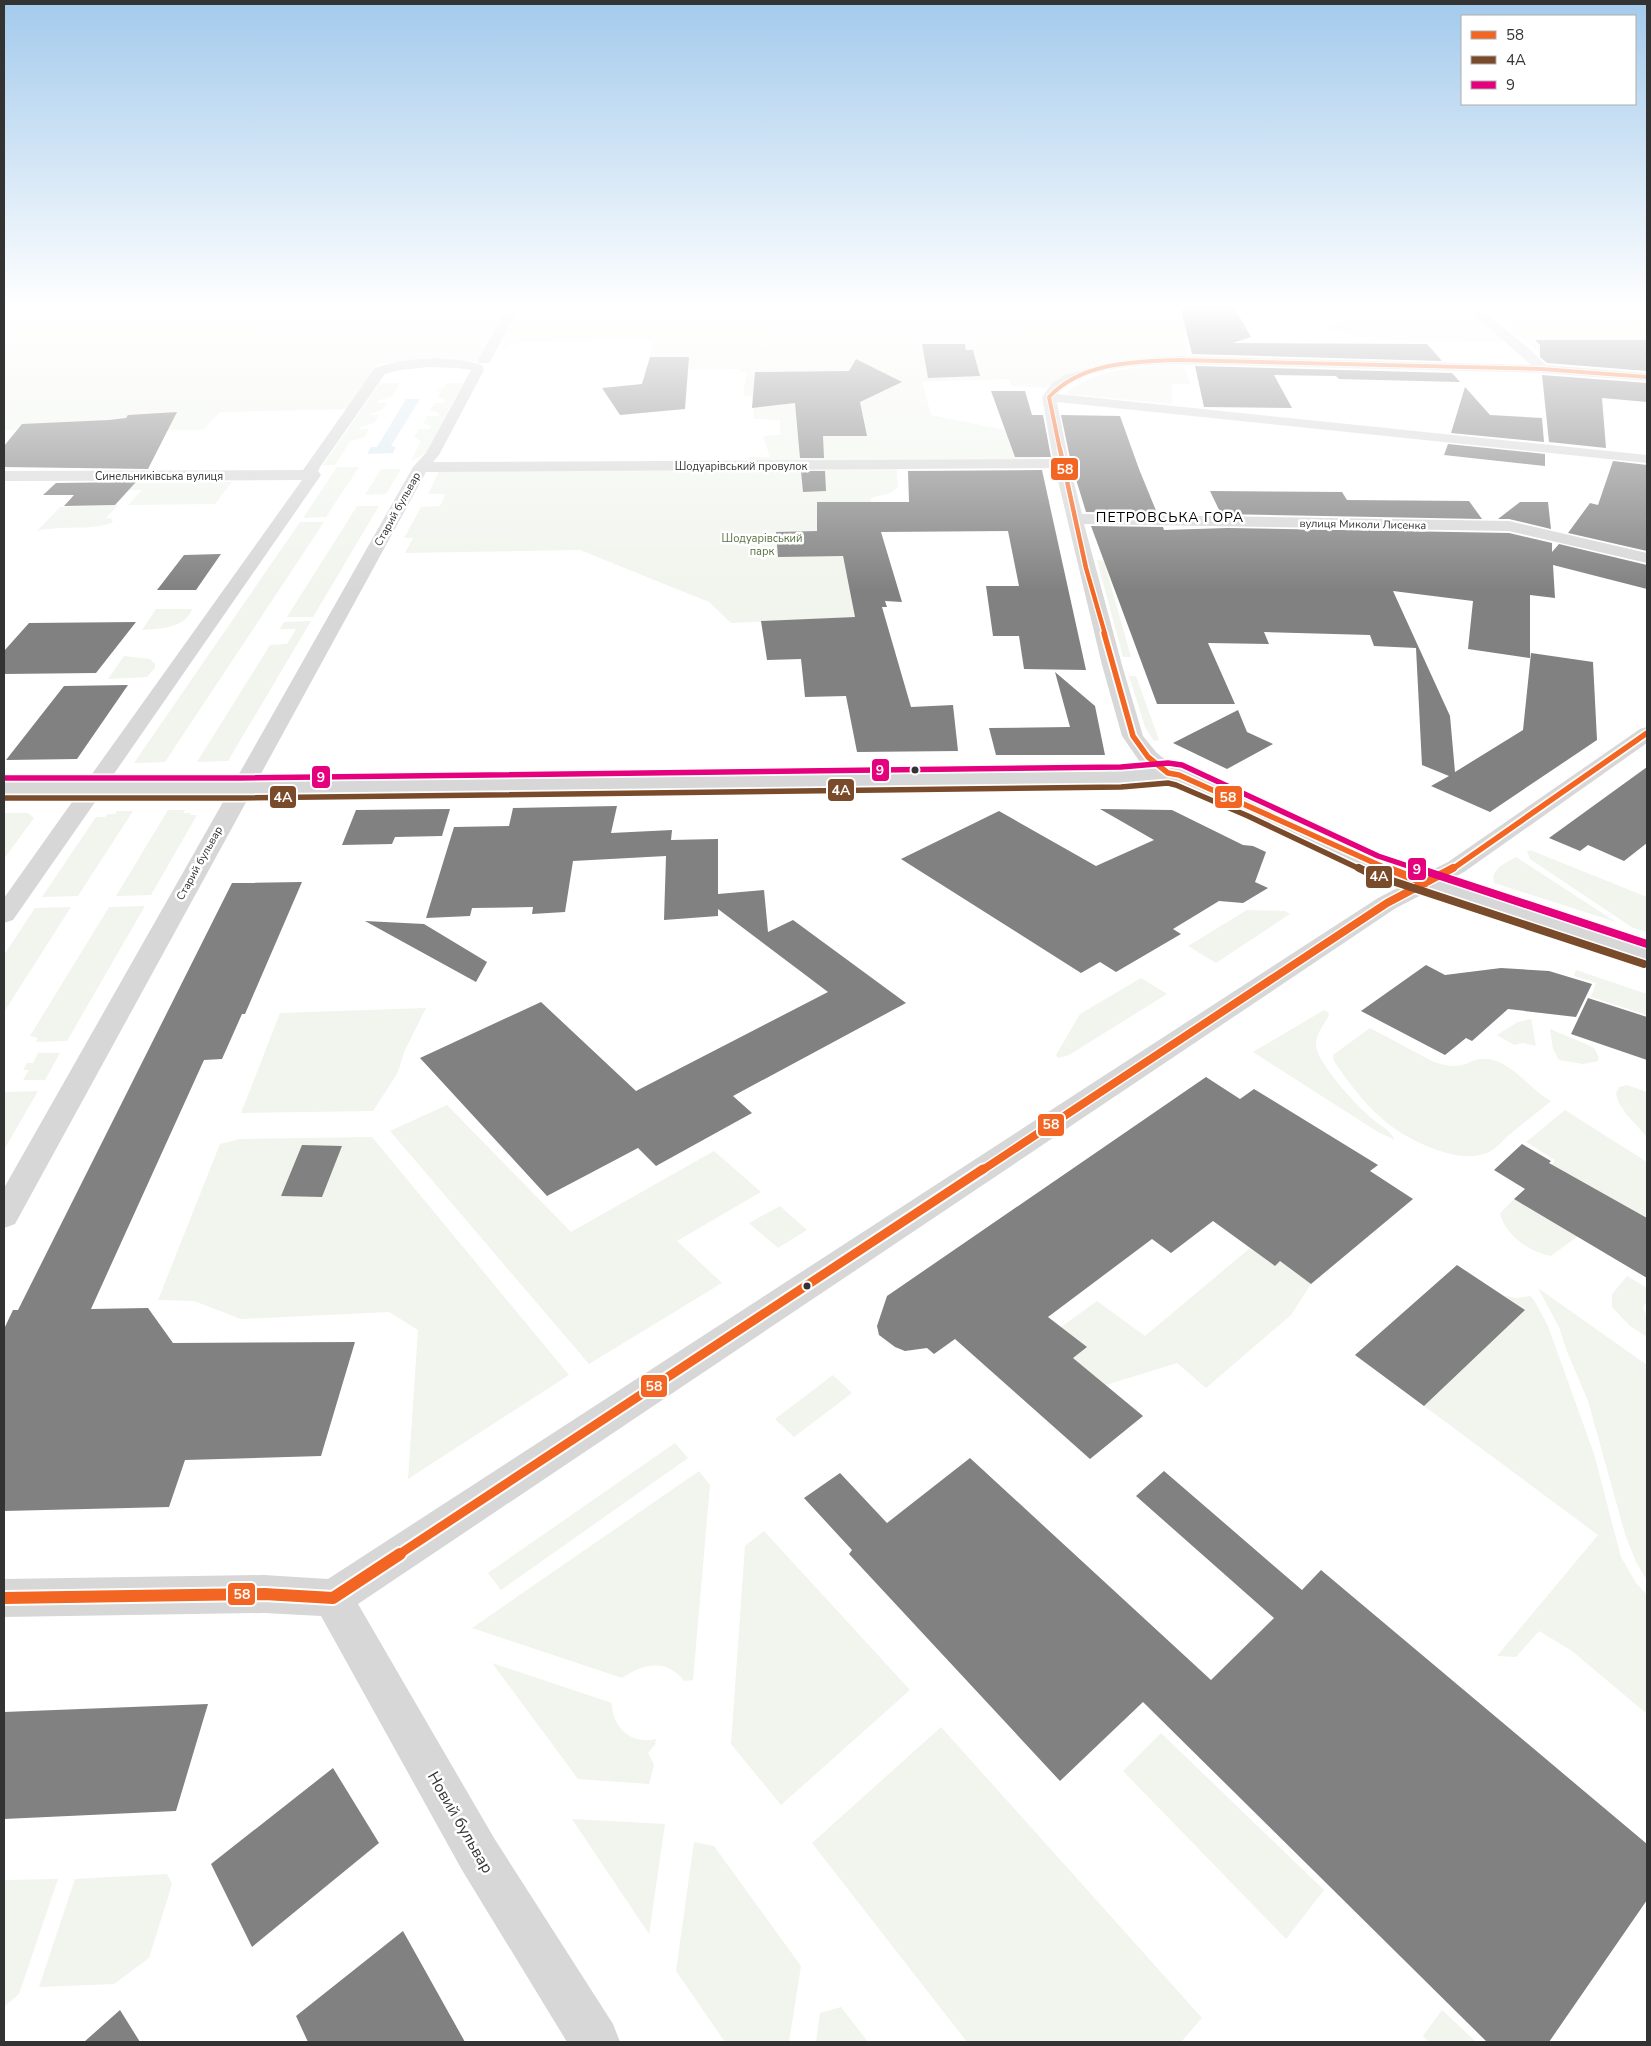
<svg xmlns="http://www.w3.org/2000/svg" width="1651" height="2046" font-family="'Nunito Sans',sans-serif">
  <rect width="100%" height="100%" fill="#fff"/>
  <path fill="#f1f5ed" d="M 130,305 L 1203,305 L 1206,325 L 1190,339 L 1184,339 L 1188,356 L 1090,367 L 1063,376 L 1045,388 L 1011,386 L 1009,379 L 922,382 L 931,415 L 1035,436 L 1041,458 L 1028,461 L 896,462 L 898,487 L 890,493 L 871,498 L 871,516 L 840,544 L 855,617 L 731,623 L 709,602 L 580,550 L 405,553 L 413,538 L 404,538 L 421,507 L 440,506 L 445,494 L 428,494 L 440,469 L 748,464 L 749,457 L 770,457 L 763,436 L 780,435 L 780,420 L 754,419 L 752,396 L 743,395 L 747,372 L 740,372 L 740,369 L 646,370 L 654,340 L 517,342 L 509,344 L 505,350 L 502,350 L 505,342 L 491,342 L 477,361 L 377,363 L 374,367 L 376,368 L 348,409 L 220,412 L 203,430 L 150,430 L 98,427 L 4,430 L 4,306 L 107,307 Z
    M 1324,305 L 1464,305 L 1503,340 L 1498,342 L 1370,340 L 1325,328 L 1331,323 L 1352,319 L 1358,308 Z
    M 1476,305 L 1647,305 L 1647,342 L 1632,340 L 1536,340 L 1549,351 L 1550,362 L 1485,307 Z
    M 1174,364 L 1183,364 L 1190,384 L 1172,384 L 1172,404 L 1065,394 C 1095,368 1136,368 1174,364 Z
    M 380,383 L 400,383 L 392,397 L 379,400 L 378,403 L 388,403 L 383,409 L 369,415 L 379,415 L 374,423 L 361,427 L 360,429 L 369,429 L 365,437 L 350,441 L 335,465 L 323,465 Z
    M 447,383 L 463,383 L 426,453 L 411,461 L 421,441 L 414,437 L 419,429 L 430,429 L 431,426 L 423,423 L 427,416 L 438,416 L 439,413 L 430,410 L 435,403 L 444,403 L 445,400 L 438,398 L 441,391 L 437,391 L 438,389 L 444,388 Z
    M 337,467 L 359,467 L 326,517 L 303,518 Z
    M 381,469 L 401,469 L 386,494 L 365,495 Z
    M 232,482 L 215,504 L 128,505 L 142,490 L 128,490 L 135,483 Z
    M 118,505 L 106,518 L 113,519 L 112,523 C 88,531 62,525 37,531 L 60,507 Z
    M 357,506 L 379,506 L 313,617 L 287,617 Z
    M 300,522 L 324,522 L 165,762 L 134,763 Z
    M 1097,560 L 1104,561 L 1131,657 L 1123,657 Z
    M 156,609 L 192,609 C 186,628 159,629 142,630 Z
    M 311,621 L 228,761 L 197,762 L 270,645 L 287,644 L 296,629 L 280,629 L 284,622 Z
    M 124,656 L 150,659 L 155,664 L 155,668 L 147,677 L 108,679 Z
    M 1129,676 L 1136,676 L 1159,740 L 1154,741 L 1145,727 Z
    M 168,810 L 185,810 L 183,813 L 191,813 L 190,815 L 197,815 L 151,895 L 116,896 Z
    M 117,811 L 133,811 L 78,896 L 42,897 L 96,817 L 105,817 L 107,814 L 115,814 Z
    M 4,813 L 28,813 L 34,818 L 4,859 Z
    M 1530,850 L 1647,897 L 1647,932 L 1633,928 L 1530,859 L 1527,852 Z
    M 1516,857 L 1616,922 L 1494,883 C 1490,869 1506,863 1516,857 Z
    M 145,906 L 67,1041 L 36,1042 L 38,1038 L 30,1036 L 109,907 Z
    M 71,907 L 4,1012 L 4,955 L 35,908 Z
    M 1247,910 L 1285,911 L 1290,914 L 1216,963 L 1188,946 Z
    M 1576,970 L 1647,994 L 1647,1015 L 1591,997 L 1596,983 L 1574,976 Z
    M 1141,978 L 1167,994 L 1069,1055 L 1058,1058 L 1056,1055 L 1080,1014 Z
    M 426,1008 L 405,1050 L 397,1074 L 373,1111 L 241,1113 L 280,1013 Z
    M 1324,1010 L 1328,1012 L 1329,1016 C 1324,1024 1316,1034 1316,1044 C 1315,1061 1356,1105 1370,1117 C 1378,1124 1390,1130 1395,1140 L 1378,1132 L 1253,1052 Z
    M 1531,1019 L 1536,1046 L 1523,1043 L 1514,1045 L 1497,1035 L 1518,1022 Z
    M 1370,1028 L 1434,1062 C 1445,1066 1458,1068 1468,1063 C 1475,1060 1479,1058 1487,1059 C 1512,1061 1530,1090 1551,1101 C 1537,1113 1523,1123 1509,1135 C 1503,1140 1496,1149 1489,1152 C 1473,1159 1455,1156 1440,1151 C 1389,1134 1363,1104 1334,1061 L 1333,1055 Z
    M 1550,1029 L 1586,1044 L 1594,1048 L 1599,1057 L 1598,1061 L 1583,1064 L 1559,1060 L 1553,1049 Z
    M 38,1053 L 60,1053 L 45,1080 L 23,1080 L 29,1070 L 23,1070 L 27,1063 L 33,1063 Z
    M 1627,1085 L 1647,1092 L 1647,1137 L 1627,1115 L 1619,1103 L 1616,1094 L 1619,1087 Z
    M 38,1091 L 4,1150 L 5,1092 Z
    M 447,1105 L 571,1232 L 714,1151 L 761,1192 L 677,1241 L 722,1283 L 589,1364 L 390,1131 Z
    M 1565,1110 L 1647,1162 L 1647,1218 L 1552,1165 L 1555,1160 L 1526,1142 Z
    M 372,1137 L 569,1375 L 408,1479 L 418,1330 L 389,1312 L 241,1319 L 194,1301 L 158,1300 L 220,1144 L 240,1139 Z
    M 1514,1199 L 1578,1236 L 1551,1256 C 1530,1253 1504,1234 1500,1213 Z
    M 780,1206 L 807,1230 L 778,1248 L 749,1223 Z
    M 1250,1248 L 1275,1266 L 1280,1261 L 1311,1284 L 1291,1315 L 1206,1388 L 1177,1363 L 1106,1385 L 1073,1358 L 1086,1347 L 1061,1327 L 1097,1301 L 1145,1336 Z
    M 1627,1276 L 1647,1288 L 1647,1301 L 1643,1308 L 1647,1317 L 1647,1337 L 1630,1326 L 1612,1307 L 1612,1294 Z
    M 1538,1288 L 1647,1365 L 1647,1581 L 1636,1562 L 1625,1534 L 1588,1401 L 1566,1349 L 1559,1327 Z
    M 1505,1296 L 1517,1298 L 1530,1296 L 1534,1300 L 1548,1326 L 1594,1454 L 1621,1557 L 1636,1583 L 1647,1595 L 1647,1714 L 1572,1651 L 1539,1631 L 1516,1657 L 1497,1656 L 1598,1535 L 1424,1406 L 1525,1310 Z
    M 833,1375 L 852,1393 L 794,1437 L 775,1419 Z
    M 675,1443 L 688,1458 L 501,1590 L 488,1573 Z
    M 699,1471 L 710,1485 L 693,1680 L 684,1681 C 666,1658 643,1664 622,1678 L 472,1628 Z
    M 764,1531 L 910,1690 L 781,1805 L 731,1744 L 745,1546 Z
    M 492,1663 L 612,1703 C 612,1728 632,1745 656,1739 L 655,1745 L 648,1753 L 654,1765 L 649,1784 L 578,1779 Z
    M 941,1727 L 1202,2018 L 1181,2042 L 967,2042 L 812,1843 Z
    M 1161,1733 L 1324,1890 L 1286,1939 L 1123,1771 Z
    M 572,1819 L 665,1824 L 649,1934 Z
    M 694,1842 L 714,1846 L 801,1966 L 789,2042 L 725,2042 L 676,1971 Z
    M 167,1874 L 172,1884 L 149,1958 L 114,1984 L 39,1987 L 75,1879 Z
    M 58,1879 L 19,1994 L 4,2007 L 4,1880 Z
    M 841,2007 L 868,2042 L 816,2042 L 820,2013 Z
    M 1442,2010 L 1476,2042 L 1429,2042 L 1423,2036 Z"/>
  <path fill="#ddebf3" d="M 406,399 L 420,399 L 391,446 L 396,447 L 393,453 L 367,454 L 371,447 L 377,447 Z"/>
  <path fill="#818181" d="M 1180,305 L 1233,305 L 1251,337 L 1233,343 L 1427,344 L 1442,361 L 1192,354 Z
    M 1535,340 L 1647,340 L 1647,371 L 1547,363 L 1540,357 L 1540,345 Z
    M 922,344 L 965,344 L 966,350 L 973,350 L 980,376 L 928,378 Z
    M 650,357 L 689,357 L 685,409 L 620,415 L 602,388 L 642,384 Z
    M 856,359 L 902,382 L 860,402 L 867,436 L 823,436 L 824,458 L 800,458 L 795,403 L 752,408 L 755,372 L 849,371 Z
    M 1195,366 L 1452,373 L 1460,382 L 1339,379 L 1336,376 L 1274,375 L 1292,408 L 1204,407 Z
    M 1542,375 L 1647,383 L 1647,402 L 1602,398 L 1606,448 L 1549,442 Z
    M 1465,387 L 1490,415 L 1542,418 L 1544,442 L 1451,433 Z
    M 991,391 L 1025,391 L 1032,415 L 1043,415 L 1051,457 L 1015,457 Z
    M 177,412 L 148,469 L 4,467 L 4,446 L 22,424 L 109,420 L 126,418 L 128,415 Z
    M 1061,415 L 1120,416 L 1139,469 L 1157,513 L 1086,512 L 1071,463 Z
    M 1448,444 L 1545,454 L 1545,466 L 1444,455 Z
    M 1613,461 L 1647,465 L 1647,551 L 1568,533 L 1590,503 L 1598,505 Z
    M 1042,470 L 1086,670 L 1024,669 L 1019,636 L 993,636 L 986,586 L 1019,586 L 1008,531 L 881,532 L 902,602 L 885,601 L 887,607 L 882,607 L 911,707 L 953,705 L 958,751 L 857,752 L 846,696 L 805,697 L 801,659 L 767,660 L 761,621 L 855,617 L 843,556 L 778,557 L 776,532 L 817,531 L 817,502 L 909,502 L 908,471 Z
    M 801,471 L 825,471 L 826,491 L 803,492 Z
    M 136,482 L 115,505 L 64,506 L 74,495 L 43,495 L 56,483 Z
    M 1210,491 L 1342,492 L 1347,500 L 1469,501 L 1482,519 L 1221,514 Z
    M 1520,502 L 1548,502 L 1551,529 L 1509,519 L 1498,519 Z
    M 1091,526 L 1163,527 L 1164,530 L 1227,528 L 1509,533 L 1552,543 L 1552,552 L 1559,544 L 1647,565 L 1647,589 L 1553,565 L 1555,598 L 1530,595 L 1530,658 L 1468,649 L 1473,601 L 1393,591 L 1450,716 L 1455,772 L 1523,730 L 1531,653 L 1593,662 L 1597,740 L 1490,812 L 1431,786 L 1449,776 L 1422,765 L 1416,648 L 1374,646 L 1370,635 L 1264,632 L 1269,644 L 1208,643 L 1235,704 L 1157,704 Z
    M 221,554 L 196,590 L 157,590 L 184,555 Z
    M 136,622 L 96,673 L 4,674 L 4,651 L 29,623 Z
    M 1055,672 L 1095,706 L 1105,755 L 996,755 L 989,728 L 1070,727 Z
    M 128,685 L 77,759 L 6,760 L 64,686 Z
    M 1238,710 L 1247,732 L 1273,744 L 1227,769 L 1173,743 Z
    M 1647,767 L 1647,843 L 1624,861 L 1588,845 L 1580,851 L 1549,838 Z
    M 617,806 L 611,833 L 672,830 L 671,840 L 718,839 L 718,894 L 764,890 L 768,932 L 793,920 L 906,1003 L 733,1096 L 752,1113 L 656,1166 L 638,1148 L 547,1196 L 420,1058 L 541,1002 L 636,1091 L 828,992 L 718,909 L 718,916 L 664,920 L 666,856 L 573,861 L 565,912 L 532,914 L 533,907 L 472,908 L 470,916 L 426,918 L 454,827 L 509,826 L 513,808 Z
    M 450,809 L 442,836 L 395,837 L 392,844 L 342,845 L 356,810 Z
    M 1100,809 L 1172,810 L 1243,845 L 1253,846 L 1266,852 L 1255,882 L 1268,888 L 1243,903 L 1219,901 L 1173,929 L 1181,934 L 1116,972 L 1100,962 L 1081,973 L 901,859 L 999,811 L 1096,866 L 1154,840 Z
    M 302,882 L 245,1014 L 242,1014 L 222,1059 L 204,1060 L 91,1309 L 148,1308 L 173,1343 L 355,1342 L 321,1456 L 185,1460 L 169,1507 L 4,1511 L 4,1329 L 13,1310 L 18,1310 L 232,883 Z
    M 365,921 L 424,924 L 487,962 L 476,982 Z
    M 1426,965 L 1445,975 L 1501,968 L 1549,971 L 1592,984 L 1576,1017 L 1508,1009 L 1472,1041 L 1466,1038 L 1445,1055 L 1361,1011 Z
    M 1588,998 L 1647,1017 L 1647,1060 L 1571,1034 Z
    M 1206,1077 L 1240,1099 L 1254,1089 L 1378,1165 L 1370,1171 L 1413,1199 L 1311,1284 L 1280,1261 L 1275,1266 L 1213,1221 L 1171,1253 L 1152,1239 L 1048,1317 L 1087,1347 L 1073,1358 L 1143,1416 L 1090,1459 L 955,1339 L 934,1354 L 927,1348 L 905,1351 L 895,1347 L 879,1335 L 877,1326 L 887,1296 Z
    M 1522,1144 L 1551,1161 L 1549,1163 L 1647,1218 L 1647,1278 L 1514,1199 L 1525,1189 L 1494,1170 Z
    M 302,1145 L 342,1146 L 322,1197 L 281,1196 Z
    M 1457,1265 L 1525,1310 L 1424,1406 L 1355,1355 Z
    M 970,1458 L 1211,1680 L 1274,1618 L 1136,1496 L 1164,1471 L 1302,1590 L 1321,1570 L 1647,1844 L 1647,1900 L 1549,2042 L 1487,2042 L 1143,1702 L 1060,1781 L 849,1554 L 852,1550 L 804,1498 L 840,1473 L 887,1523 Z
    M 208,1704 L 176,1811 L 4,1819 L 4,1712 Z
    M 333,1768 L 379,1843 L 252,1947 L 211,1864 Z
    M 403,1931 L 465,2042 L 308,2042 L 296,2016 Z
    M 120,2010 L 140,2042 L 84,2042 Z"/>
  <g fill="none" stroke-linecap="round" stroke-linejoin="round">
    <path fill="#d7d7d7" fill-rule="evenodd" d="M 509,305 L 521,305 L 489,363 L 479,363 L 478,360 Z
      M 1463,305 L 1476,305 L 1531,350 L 1546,365 L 1647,373 L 1647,381 L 1542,373 L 1177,364 C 1146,365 1078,366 1058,394 L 1647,455 L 1647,463 L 1057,402 L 1069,463 L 1082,514 L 1509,521 L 1647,553 L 1647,563 L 1509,531 L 1084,524 L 1122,665 L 1143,736 L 1156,752 L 1175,768 L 1187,770 C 1266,805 1342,846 1424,874 L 1448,862 L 1640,729 L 1647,727 L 1647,743 L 1464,872 L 1446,882 L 1647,946 L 1647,962 L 1427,892 L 1396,908 L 358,1604 L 494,1838 L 613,2024 L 620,2042 L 567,2042 L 462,1870 L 321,1616 L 264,1613 L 4,1617 L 4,1579 L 264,1575 L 328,1579 L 1378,898 L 1405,884 L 1366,870 L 1244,812 L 1173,781 L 1121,784 L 250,795 L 15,1224 L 4,1228 L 4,1188 L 227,795 L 100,795 L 13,920 L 4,923 L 4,898 L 77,795 L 4,795 L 4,781 L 87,781 L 302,480 L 4,481 L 4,471 L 303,470 L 375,368 C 408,357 448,355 482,365 L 484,370 L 439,455 L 433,462 L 1053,459 L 1042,397 L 1052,383 L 1065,375 L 1107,363 L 1146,358 L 1177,356 L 1531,365 ZM 428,367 L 457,368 L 471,370 L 426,453 L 413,467 L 235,781 L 109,781 L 321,475 L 318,471 L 320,467 L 385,374 L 400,370 ZM 1055,468 L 1102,665 L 1122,736 L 1140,762 L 1148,768 L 1121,770 L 257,781 L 426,472 Z"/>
    <g stroke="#fff" stroke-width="5.5">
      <path id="bus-1-far5" d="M 1060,450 L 1049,397 C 1082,362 1132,362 1177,360 L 1542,369 L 1647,377"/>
    </g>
    <g stroke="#fff" stroke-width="7">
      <path id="bus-1-far4" d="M 1060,449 L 1086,568 L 1105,634"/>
    </g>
    <g stroke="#fff" stroke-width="9">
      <path id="bus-1-far3" d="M 1104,633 L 1133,736 L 1148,757 L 1168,773 L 1179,775 L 1390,870
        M 1451,870 L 1647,733"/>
    </g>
    <g stroke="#fff" stroke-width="11">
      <path id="bus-1-far2" d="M 1387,868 L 1425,883
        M 981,1171 L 1387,903 L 1453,868"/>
    </g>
    <g stroke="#fff" stroke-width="13">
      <path id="bus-1-far1" d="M 398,1555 L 983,1169"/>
    </g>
    <g stroke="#fff" stroke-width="16">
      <path id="bus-1" d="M 4,1598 L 264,1594 L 333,1598 L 400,1554"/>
    </g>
    <g stroke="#fff" stroke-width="9">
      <path id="bus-2-far1" d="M 4,798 L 240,798 L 1121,787 L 1168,783 L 1176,785 L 1248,816 L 1362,870"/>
    </g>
    <g stroke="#fff" stroke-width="11">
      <path id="bus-2" d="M 1359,868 L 1371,874 L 1644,964"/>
    </g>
    <g stroke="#fff" stroke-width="9">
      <path id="bus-3-far1" d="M 4,778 L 240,778 L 1121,767 L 1168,763 L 1182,765 L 1378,856 L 1420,870"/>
    </g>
    <g stroke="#fff" stroke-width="11">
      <path id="bus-3" d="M 1416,868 L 1647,944"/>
    </g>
    <use href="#bus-1-far5" stroke="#f26522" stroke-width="4"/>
    <use href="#bus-1-far4" stroke="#f26522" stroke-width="4.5"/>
    <use href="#bus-1-far3" stroke="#f26522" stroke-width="5.5"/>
    <use href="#bus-1-far2" stroke="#f26522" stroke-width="8"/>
    <use href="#bus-1-far1" stroke="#f26522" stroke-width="9"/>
    <use href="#bus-1" stroke="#f26522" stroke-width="12"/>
    <use href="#bus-2-far1" stroke="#7a4b2a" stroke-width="5.5"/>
    <use href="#bus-2" stroke="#7a4b2a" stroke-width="8"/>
    <use href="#bus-3-far1" stroke="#e5007d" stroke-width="5.5"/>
    <use href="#bus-3" stroke="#e5007d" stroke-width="8"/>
  </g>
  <linearGradient id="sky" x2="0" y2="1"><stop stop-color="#a3caec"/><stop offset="0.52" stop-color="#fff"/><stop offset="1" stop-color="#fff" stop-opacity="0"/></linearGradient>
  <rect width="1651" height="591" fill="url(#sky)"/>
  <g fill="#333" stroke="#fff" stroke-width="2">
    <circle cx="915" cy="770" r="4.5"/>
    <circle cx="807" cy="1286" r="4.5"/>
  </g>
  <g text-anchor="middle" stroke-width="5" stroke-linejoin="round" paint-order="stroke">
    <g font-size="11" fill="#333" stroke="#fff">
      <text x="741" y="470">Шодуарівський провулок</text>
      <text x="159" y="480">Синельниківська вулиця</text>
      <text transform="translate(397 509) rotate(-61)" y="4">Старий бульвар</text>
      <text transform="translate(1363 524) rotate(1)" y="4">вулиця Миколи Лисенка</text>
      <text transform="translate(199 863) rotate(-61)" y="4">Старий бульвар</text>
    </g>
    <g font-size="11" fill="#56703f" stroke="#fff">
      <text x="762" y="542">Шодуарівський<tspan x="762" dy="13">парк</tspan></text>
    </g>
    <g font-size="14" letter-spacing="1" fill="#000" stroke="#fff">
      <text x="1170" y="522">ПЕТРОВСЬКА ГОРА</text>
    </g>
    <g font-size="16" fill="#333" stroke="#fff">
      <text transform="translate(461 1822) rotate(60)" y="6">Новий бульвар</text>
    </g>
  </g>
  <g stroke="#fff" stroke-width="2">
    <rect x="1050" y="457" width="29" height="24" rx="5" fill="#f26522"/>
    <rect x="871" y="758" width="19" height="24" rx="5" fill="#e5007d"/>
    <rect x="311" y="765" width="20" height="24" rx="5" fill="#e5007d"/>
    <rect x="827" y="778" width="28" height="24" rx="5" fill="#7a4b2a"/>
    <rect x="1214" y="785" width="29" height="24" rx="5" fill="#f26522"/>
    <rect x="269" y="785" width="28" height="24" rx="5" fill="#7a4b2a"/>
    <rect x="1407" y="857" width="20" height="24" rx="5" fill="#e5007d"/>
    <rect x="1365" y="865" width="28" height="24" rx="5" fill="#7a4b2a"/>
    <rect x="1037" y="1113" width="28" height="24" rx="5" fill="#f26522"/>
    <rect x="640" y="1374" width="28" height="24" rx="5" fill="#f26522"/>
    <rect x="227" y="1582" width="29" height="24" rx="5" fill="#f26522"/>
  </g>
  <g font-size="14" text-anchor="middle" font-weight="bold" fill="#fff">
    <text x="1065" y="474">58</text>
    <text x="880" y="775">9</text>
    <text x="321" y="782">9</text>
    <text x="841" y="795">4А</text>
    <text x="1228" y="802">58</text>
    <text x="283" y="802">4А</text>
    <text x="1417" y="874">9</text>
    <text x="1379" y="881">4А</text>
    <text x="1051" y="1129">58</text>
    <text x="654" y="1391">58</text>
    <text x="242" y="1599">58</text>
  </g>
  <rect width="1651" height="2046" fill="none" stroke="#333333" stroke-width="10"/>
  <rect x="1461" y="15" width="175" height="90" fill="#ffffff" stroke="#adadad"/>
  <rect x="1471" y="31" width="25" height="8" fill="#f26522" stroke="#adadad"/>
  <text x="1506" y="40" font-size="15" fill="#333333">58</text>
  <rect x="1471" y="56" width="25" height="8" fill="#7a4b2a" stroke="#adadad"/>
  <text x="1506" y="65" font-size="15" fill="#333333">4А</text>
  <rect x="1471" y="81" width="25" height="8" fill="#e5007d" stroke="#adadad"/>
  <text x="1506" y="90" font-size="15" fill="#333333">9</text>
</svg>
